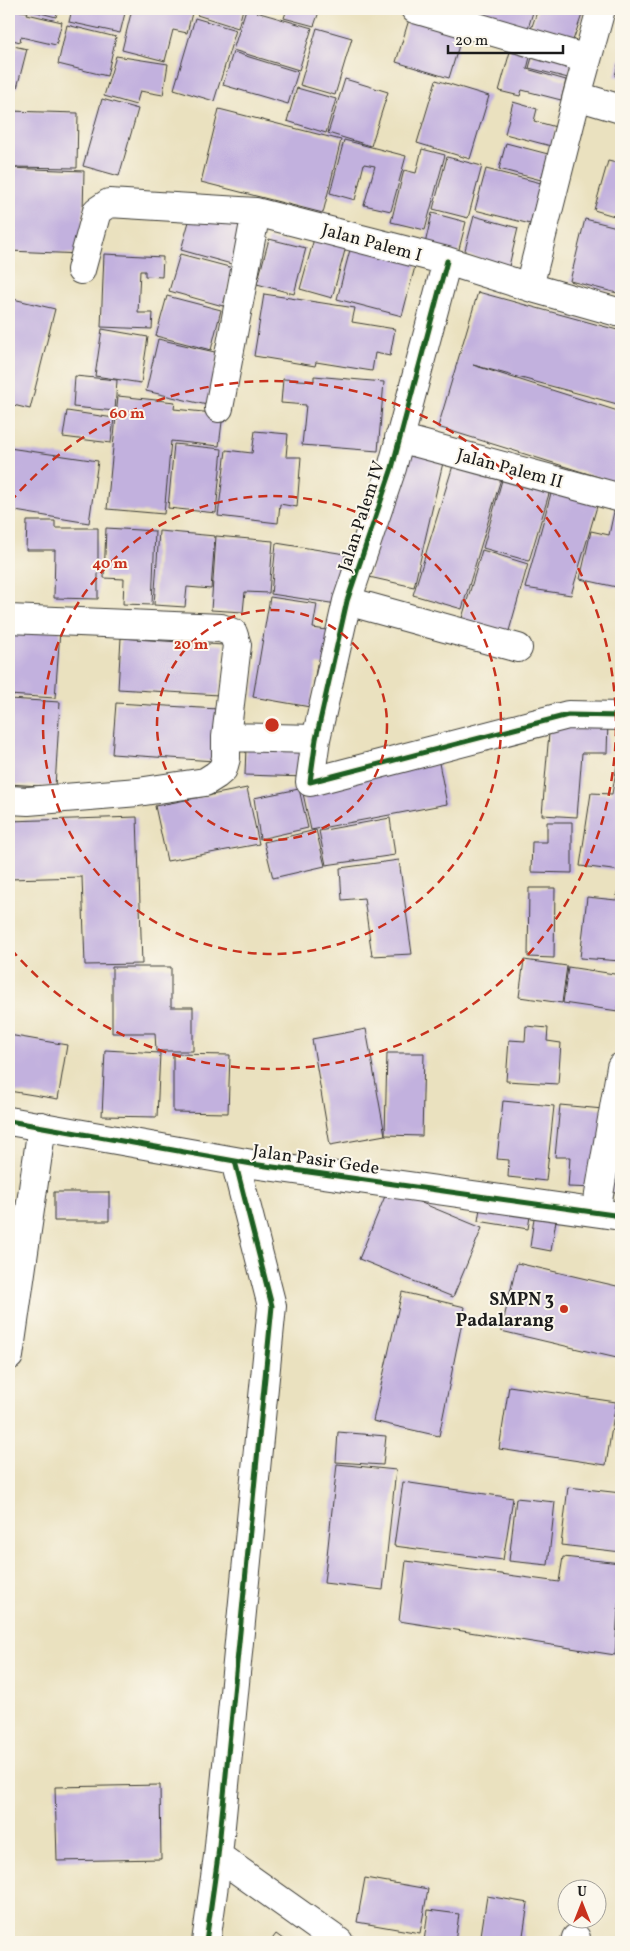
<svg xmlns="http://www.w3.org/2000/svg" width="630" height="1951" font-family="Vollkorn,serif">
  <rect width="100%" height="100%" fill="#fbf7ec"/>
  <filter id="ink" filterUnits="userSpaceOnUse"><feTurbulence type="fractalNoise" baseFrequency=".02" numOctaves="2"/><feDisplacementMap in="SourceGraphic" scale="10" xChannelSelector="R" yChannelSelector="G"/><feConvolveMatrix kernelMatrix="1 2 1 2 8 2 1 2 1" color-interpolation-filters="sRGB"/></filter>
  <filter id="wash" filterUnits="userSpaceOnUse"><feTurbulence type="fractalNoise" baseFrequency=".0096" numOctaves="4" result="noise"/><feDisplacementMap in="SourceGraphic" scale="20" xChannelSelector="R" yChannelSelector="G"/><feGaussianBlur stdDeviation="1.12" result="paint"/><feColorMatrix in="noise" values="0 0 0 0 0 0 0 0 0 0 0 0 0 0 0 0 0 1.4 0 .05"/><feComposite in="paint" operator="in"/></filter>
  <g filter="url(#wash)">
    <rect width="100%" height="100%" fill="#eae1bf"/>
    <g id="blocks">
      <path fill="#c2b1de" d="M 9,9 L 28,12 L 27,14 L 62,22 L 56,45 L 21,37 L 20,42 L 9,39 Z
        M 25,9 L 58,9 L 56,17 Z
        M 72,9 L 126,9 L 120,33 L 69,22 Z
        M 132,9 L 193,9 L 187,33 L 173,30 L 165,61 L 122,50 Z
        M 199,9 L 243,9 L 238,28 L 197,15 Z
        M 246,9 L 312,28 L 299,70 L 233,50 Z
        M 287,9 L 320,9 L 314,26 L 284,18 Z
        M 476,9 L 534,9 L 525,38 L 472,21 Z
        M 538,9 L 584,9 L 570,49 L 529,35 Z
        M 411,13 L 464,29 L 449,78 L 396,62 Z
        M 195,18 L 236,30 L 214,101 L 174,89 Z
        M 67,25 L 116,37 L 107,76 L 58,64 Z
        M 317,28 L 352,38 L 335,95 L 300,85 Z
        M 9,45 L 27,49 L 17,88 L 9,86 Z
        M 535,47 L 573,57 L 568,78 L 529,68 Z
        M 511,48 L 531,53 L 527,69 L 566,80 L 561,100 L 522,90 L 520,96 L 499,91 Z
        M 233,52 L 298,72 L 288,104 L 223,85 Z
        M 621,54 L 621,78 L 615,76 Z
        M 116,56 L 168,64 L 163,95 L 140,91 L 136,105 L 104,96 Z
        M 345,79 L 388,92 L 371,146 L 328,133 Z
        M 436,80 L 489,96 L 470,159 L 417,143 Z
        M 297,88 L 336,99 L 326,133 L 287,121 Z
        M 102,99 L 138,109 L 119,176 L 83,166 Z
        M 513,102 L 537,109 L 534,121 L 556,127 L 551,146 L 505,134 Z
        M 219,109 L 341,140 L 323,213 L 201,182 Z
        M 9,111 L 78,113 L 77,168 L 9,167 Z
        M 344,140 L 406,156 L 391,211 L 364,205 L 375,166 L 364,164 L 355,200 L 330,193 Z
        M 506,143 L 548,154 L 541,180 L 499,169 Z
        M 422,149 L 445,155 L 425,230 L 391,222 L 404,170 L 416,173 Z
        M 447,157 L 482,166 L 468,218 L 433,209 Z
        M 608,161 L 621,164 L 621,218 L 594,210 Z
        M 9,168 L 84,171 L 82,254 L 9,251 Z
        M 486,169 L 541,183 L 530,224 L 475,210 Z
        M 192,211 L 245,225 L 235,265 L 181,250 Z
        M 432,213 L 466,222 L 458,253 L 425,244 Z
        M 474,216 L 518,228 L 509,266 L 464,254 Z
        M 585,219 L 621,228 L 621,294 L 570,281 Z
        M 315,235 L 347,243 L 332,298 L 300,289 Z
        M 269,239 L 306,248 L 294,294 L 257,284 Z
        M 351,246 L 416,263 L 402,316 L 337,299 Z
        M 104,254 L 163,257 L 162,277 L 145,276 L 145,271 L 140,271 L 138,313 L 153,313 L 152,329 L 101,327 Z
        M 180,254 L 233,268 L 223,306 L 169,291 Z
        M 478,292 L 621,331 L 621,405 L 473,365 L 621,412 L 621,484 L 438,427 Z
        M 264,294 L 355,308 L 352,322 L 395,329 L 390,356 L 375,353 L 372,371 L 316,362 L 315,366 L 254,356 Z
        M 167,296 L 221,310 L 211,350 L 156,336 Z
        M 9,298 L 55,309 L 30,409 L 9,404 Z
        M 102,329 L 148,337 L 141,383 L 95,376 Z
        M 158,339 L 219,353 L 207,405 L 146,391 Z
        M 75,376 L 117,380 L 115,411 L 73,407 Z
        M 314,376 L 384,382 L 378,451 L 302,445 L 306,405 L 281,403 L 283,379 L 314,381 Z
        M 118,396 L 175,402 L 174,409 L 223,414 L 219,446 L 171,441 L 164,514 L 107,509 Z
        M 67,411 L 114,418 L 111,443 L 63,437 Z
        M 255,431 L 288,434 L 286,457 L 301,457 L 297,507 L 280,504 L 278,523 L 218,516 L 226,450 L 252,453 Z
        M 399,443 L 445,454 L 414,587 L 369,577 Z
        M 174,444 L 222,449 L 216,513 L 168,508 Z
        M 9,448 L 98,461 L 89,523 L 9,510 Z
        M 455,459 L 503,472 L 462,609 L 413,595 Z
        M 504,473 L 551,487 L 529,561 L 483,548 Z
        M 553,486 L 600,496 L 571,595 L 525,588 Z
        M 616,502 L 621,503 L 621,588 L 580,579 L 591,531 L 609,535 Z
        M 27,521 L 55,521 L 55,528 L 98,528 L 98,599 L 54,598 L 55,550 L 26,550 Z
        M 106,528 L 155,531 L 152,605 L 123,604 L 124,579 L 104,578 Z
        M 159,531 L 215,536 L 211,589 L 187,587 L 185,607 L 154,605 Z
        M 216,536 L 273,541 L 269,593 L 245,592 L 243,612 L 211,610 Z
        M 276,543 L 345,554 L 337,604 L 271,594 Z
        M 482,550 L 528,564 L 507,638 L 460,625 Z
        M 270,597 L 317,604 L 313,628 L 333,631 L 327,666 L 317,664 L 310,707 L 253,697 Z
        M 9,628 L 60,631 L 55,698 L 9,695 Z
        M 121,638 L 223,645 L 219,695 L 118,689 Z
        M 9,699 L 60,702 L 55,787 L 9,784 Z
        M 116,703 L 218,709 L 214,761 L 112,754 Z
        M 550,721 L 608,722 L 607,753 L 582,753 L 577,817 L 542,815 Z
        M 246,746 L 307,747 L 306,777 L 245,775 Z
        M 618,759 L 621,759 L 621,871 L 580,866 L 591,793 L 612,794 Z
        M 439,763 L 447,804 L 311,830 L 302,789 Z
        M 247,788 L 259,844 L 167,861 L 155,806 Z
        M 299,789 L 308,828 L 260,839 L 254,798 Z
        M 137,817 L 142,964 L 85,965 L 82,877 L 9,879 L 9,821 Z
        M 390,818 L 395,855 L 326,865 L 319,831 Z
        M 547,822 L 572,822 L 572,873 L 531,872 L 532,842 L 547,842 Z
        M 316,830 L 325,866 L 273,878 L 264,842 Z
        M 399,860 L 412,954 L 372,956 L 364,898 L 342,900 L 340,868 Z
        M 529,888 L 555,888 L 554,958 L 528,957 Z
        M 618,888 L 621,889 L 621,961 L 580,958 L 587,897 L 616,900 Z
        M 524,960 L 567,966 L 562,1003 L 519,997 Z
        M 112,967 L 171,967 L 171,1007 L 193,1007 L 193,1051 L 156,1051 L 155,1033 L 112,1033 Z
        M 568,967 L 621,975 L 618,1011 L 563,1003 Z
        M 526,1026 L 548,1028 L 547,1041 L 561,1043 L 558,1084 L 506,1081 L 509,1040 L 525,1041 Z
        M 366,1029 L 385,1135 L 330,1145 L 312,1039 Z
        M 9,1035 L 67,1045 L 58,1099 L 9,1091 Z
        M 105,1050 L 160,1053 L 157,1117 L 102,1116 Z
        M 387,1053 L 424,1053 L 422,1136 L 385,1135 Z
        M 173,1054 L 230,1055 L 228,1113 L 173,1112 Z
        M 503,1101 L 554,1106 L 546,1181 L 508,1177 L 509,1160 L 497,1159 Z
        M 560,1105 L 603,1109 L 598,1188 L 568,1187 L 570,1157 L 555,1157 Z
        M 621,1106 L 621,1194 L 603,1191 Z
        M 388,1189 L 482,1228 L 453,1297 L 359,1259 Z
        M 54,1192 L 109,1192 L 109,1221 L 54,1221 Z
        M 481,1202 L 531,1210 L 528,1229 L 478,1221 Z
        M 535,1211 L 557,1214 L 551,1251 L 530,1247 Z
        M 517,1263 L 621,1287 L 621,1359 L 501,1331 Z
        M 402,1292 L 465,1307 L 439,1436 L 373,1421 Z
        M 509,1386 L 616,1402 L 606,1465 L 499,1449 Z
        M 338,1432 L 386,1436 L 383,1465 L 336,1462 Z
        M 337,1464 L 396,1470 L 383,1590 L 324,1583 Z
        M 403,1482 L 513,1498 L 503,1560 L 394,1546 Z
        M 568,1487 L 621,1493 L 621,1552 L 561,1545 Z
        M 516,1498 L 555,1502 L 548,1565 L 509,1561 Z
        M 563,1557 L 621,1563 L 615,1655 L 399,1621 L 406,1561 L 559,1582 Z
        M 160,1785 L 161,1859 L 57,1861 L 55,1787 Z
        M 365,1878 L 428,1889 L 420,1933 L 357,1922 Z
        M 487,1896 L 528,1903 L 522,1942 L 480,1942 Z
        M 428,1910 L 459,1914 L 455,1942 L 424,1942 Z
        M 276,1934 L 287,1942 L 270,1942 Z"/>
    </g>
  </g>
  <g filter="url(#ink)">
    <use href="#blocks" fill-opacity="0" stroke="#3b3a34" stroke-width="1"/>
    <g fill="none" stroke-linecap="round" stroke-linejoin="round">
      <g stroke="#3b3a34" stroke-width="30">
        <path id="minor" d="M 415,9 L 587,59
          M 577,96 L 621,109
          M 447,261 L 392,468 L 347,601 L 316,739 L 310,782 L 568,715 L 621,716
          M 81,270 L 97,211 L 109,203 L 256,212 L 447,261 L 529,287 L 621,313
          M 529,287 L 577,96 L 601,9
          M 219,408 L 256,212
          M 399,438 L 621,498
          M 347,601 L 518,648
          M 9,619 L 221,628 L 233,633 L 237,645 L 226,737 L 226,758 L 223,769 L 216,775 L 205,782 L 138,792 L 28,801 L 9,800
          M 226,737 L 316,739
          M 9,1121 L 252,1164 L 621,1216
          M 596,1212 L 621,1067
          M 9,1356 L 42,1126
          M 218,1856 L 339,1942
          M 206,1942 L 218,1856 L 272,1306 L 235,1161
          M 575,1942 L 576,1938"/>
      </g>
      <use href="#minor" stroke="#fff" stroke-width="28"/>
      <g stroke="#fbf7ec" stroke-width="8">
        <path id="cycleway" d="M 447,261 L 392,468 L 347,601 L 316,739 L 310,782 L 568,715 L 621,716
          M 9,1121 L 252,1164 L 621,1216
          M 206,1942 L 218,1856 L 272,1306 L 235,1161"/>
      </g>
      <use href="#cycleway" stroke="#1b5e20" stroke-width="5"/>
    </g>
  </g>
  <g fill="none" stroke="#c8321e" stroke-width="2.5" stroke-dasharray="9 6">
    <circle cx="272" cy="725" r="115"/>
    <circle cx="272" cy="725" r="229"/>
    <path d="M10 502A344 344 0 1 1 10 948"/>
  </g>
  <circle fill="#c8321e" stroke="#fbf7ec" stroke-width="2" cx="564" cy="1309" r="5"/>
  <g text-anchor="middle" stroke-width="4" stroke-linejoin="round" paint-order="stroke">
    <g font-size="18" fill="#1c1c1c" stroke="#fbf7ec">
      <text transform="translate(372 242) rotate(15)" y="6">Jalan Palem I</text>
      <text transform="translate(510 468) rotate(15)" y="6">Jalan Palem II</text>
      <text transform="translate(361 516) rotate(-72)" y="6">Jalan Palem IV</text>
      <text transform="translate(316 1159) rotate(8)" y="6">Jalan Pasir Gede</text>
    </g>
    <g font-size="18" font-weight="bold" fill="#1c1c1c" stroke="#fbf7ec" text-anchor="end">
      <text x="554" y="1305">SMPN 3<tspan x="554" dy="21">Padalarang</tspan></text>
    </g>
  </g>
  <circle cx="272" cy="725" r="8" fill="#c8321e" stroke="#fbf7ec" stroke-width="2.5"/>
  <g font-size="15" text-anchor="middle" font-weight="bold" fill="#c8321e" stroke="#fbf7ec" stroke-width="4" stroke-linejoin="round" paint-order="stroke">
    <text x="127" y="418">60 m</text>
    <text x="110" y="568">40 m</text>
    <text x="191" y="649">20 m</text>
  </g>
  <rect width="630" height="1951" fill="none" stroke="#fbf7ec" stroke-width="30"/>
  <g transform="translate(582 1904)"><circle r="24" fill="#fbf7ec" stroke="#a29f99"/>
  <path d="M0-4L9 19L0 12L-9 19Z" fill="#c8321e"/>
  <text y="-8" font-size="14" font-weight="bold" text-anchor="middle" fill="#1c1c1c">U</text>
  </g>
  <path d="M448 45v8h115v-8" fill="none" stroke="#1c1c1c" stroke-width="2.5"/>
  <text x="455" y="45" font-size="15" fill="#1c1c1c" stroke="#fbf7ec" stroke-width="4" paint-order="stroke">20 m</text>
</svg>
